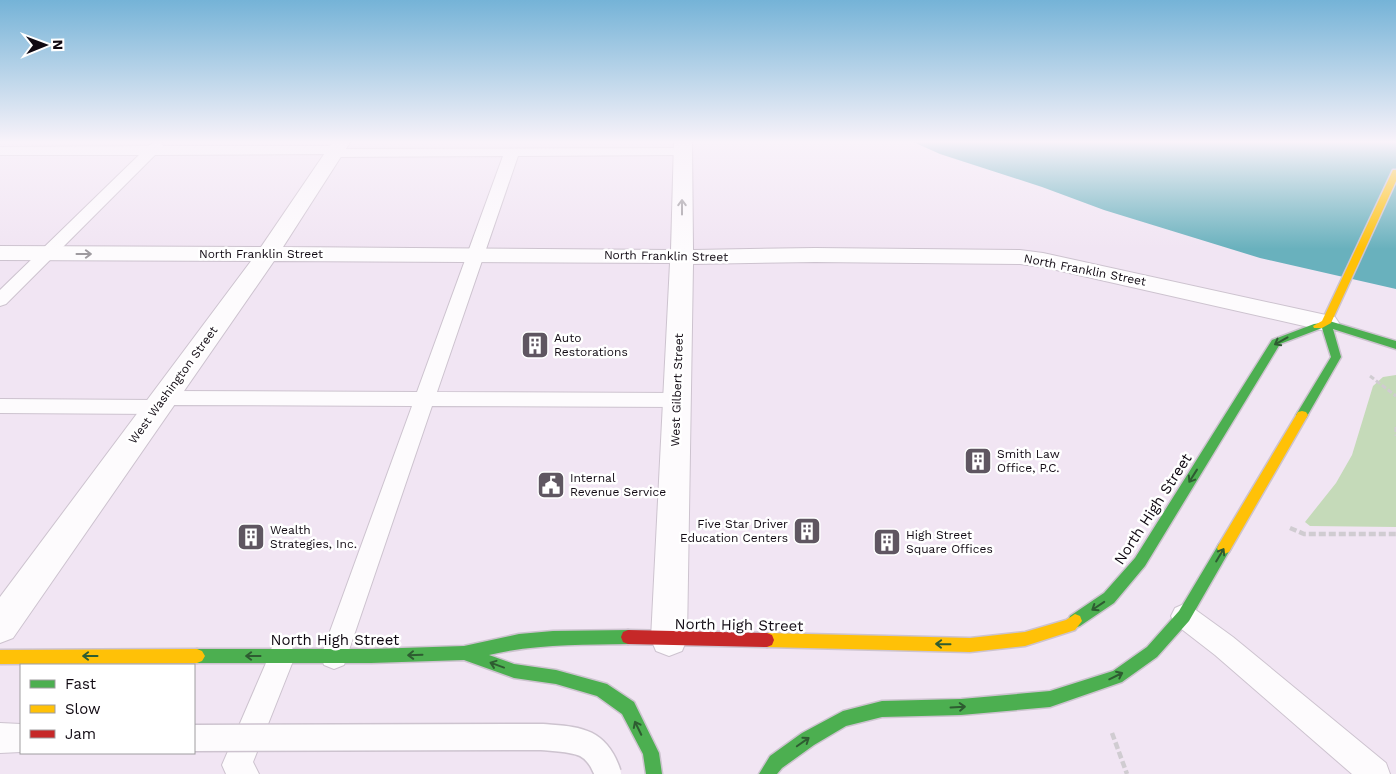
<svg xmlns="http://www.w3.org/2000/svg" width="1396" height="774" font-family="'Work Sans',sans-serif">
  <rect width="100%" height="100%" fill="#f1e5f3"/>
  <path fill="#c5dab9" d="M 1396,375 L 1396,527 L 1310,526 L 1305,522 L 1336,483 L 1352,455 L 1373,386 L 1383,377 Z"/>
  <path fill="#69b1bd" d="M 911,141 L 1396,141 L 1396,289 L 1260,258 L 1104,210 L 1042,187 L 940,154 Z"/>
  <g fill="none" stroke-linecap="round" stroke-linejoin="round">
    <g stroke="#cdc3cf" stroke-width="2">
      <path id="lane" d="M 157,141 L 162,142 L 163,146 L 336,146 L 342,149 L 687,148 L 689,151 L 687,154 L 682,155 L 518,156 L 437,392 L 677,393 L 684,395 L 687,400 L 684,405 L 677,407 L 432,406 L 347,656 L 344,665 L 334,669 L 324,665 L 321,656 L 412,406 L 165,405 L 163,412 L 156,414 L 0,413 L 0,399 L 154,400 L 156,393 L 163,391 L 417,392 L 503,156 L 334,157 L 328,154 L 155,155 L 6,304 L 0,306 L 0,290 L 139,155 L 0,155 L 0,147 L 148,146 Z
        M 1184,604 L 1193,608 L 1233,637 L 1386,763 L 1390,774 L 1352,774 L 1215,655 L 1175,624 L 1171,616 L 1175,608 Z
        M 282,643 L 292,647 L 295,656 L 253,762 L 259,774 L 226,774 L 222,765 L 269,656 L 272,647 Z
        M 0,723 L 21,724 L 21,752 L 0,753 Z"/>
    </g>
    <g stroke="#cdc3cf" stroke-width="2">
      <path id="street" d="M 333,141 L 351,141 L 283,247 L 671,250 L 674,141 L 692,141 L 693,250 L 815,248 L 1020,250 L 1043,253 L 1326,315 L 1335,317 L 1339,323 L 1335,329 L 1326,331 L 1043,267 L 1020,264 L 815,262 L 693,264 L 687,639 L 682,651 L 669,656 L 656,651 L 651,639 L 670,263 L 274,261 L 13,638 L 0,643 L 0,597 L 251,261 L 0,260 L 0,246 L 261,247 Z"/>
    </g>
    <g stroke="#cdc3cf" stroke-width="3">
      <path id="fast" d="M 1326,320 L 1396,341 L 1396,349 L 1333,329 L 1341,357 L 1306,418 L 1298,418 L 1296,415 L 1331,357 L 1322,328 L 1280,344 L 1145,566 L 1114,603 L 1080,626 L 1075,628 L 1070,626 L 1068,621 L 1070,616 L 1104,593 L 1135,558 L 1272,340 L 1314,324 L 1321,323 Z
        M 1224,542 L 1229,544 L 1231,548 L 1189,621 L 1157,657 L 1122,682 L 1050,707 L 961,715 L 882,717 L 846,726 L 814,745 L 782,768 L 777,774 L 759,774 L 770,756 L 802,733 L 843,711 L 882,701 L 961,699 L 1050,691 L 1113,671 L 1147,647 L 1179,611 L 1219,544 Z
        M 628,630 L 633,632 L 635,637 L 633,642 L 628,644 C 581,645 535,644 489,655 L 514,664 L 556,670 L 607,684 L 634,702 L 659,753 L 662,774 L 646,774 L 643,754 L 622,714 L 597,696 L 556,684 L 514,678 L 464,660 L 371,663 L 197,663 L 192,661 L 189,656 L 192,651 L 197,649 L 371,649 L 464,646 L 519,634 L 553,631 Z"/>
    </g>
    <g stroke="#cdc3cf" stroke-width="3">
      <path id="slow" d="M 1393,170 L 1396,170 L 1396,181 L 1331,323 L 1322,328 L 1314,328 L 1313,326 L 1322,321 Z
        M 1302,411 L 1306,412 L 1308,415 L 1229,552 L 1224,554 L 1219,552 L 1217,548 L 1219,544 L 1298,412 Z
        M 1075,614 L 1080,616 L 1082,621 L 1075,630 L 1025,646 L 970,652 L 767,647 L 762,645 L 760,640 L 762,635 L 767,633 L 970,638 L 1025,632 L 1066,620 Z
        M 197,649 L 202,651 L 205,656 L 202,661 L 197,663 L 0,664 L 0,650 Z"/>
    </g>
    <g stroke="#cdc3cf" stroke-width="3">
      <path id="jam" d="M 628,630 L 767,633 L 772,635 L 774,640 L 772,645 L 767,647 L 628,644 L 623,642 L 621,637 L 623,632 Z"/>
    </g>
    <path stroke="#d0ccd1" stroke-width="3" stroke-dasharray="5 2.5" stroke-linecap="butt" d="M 1370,376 L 1396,396
      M 1396,427 L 1396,436"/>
    <path stroke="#d0ccd1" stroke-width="4.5" stroke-dasharray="7 3" stroke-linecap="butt" d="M 1290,528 L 1304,534 L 1396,534
      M 1112,733 L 1127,774"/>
    <use href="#lane" fill="#fdfbfd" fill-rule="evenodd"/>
    <use href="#street" fill="#fdfbfd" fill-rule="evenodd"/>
    <use href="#fast" fill="#4caf50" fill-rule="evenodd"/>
    <use href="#slow" fill="#ffc107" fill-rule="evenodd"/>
    <use href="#jam" fill="#c62828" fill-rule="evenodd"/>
    <g stroke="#cdc3cf" stroke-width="29" stroke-linecap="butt">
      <path id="lane-bridge" d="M 194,738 L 542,737 C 575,740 596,738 608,774"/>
    </g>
    <use href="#lane-bridge" stroke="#fdfbfd" stroke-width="26"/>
  </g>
  <defs><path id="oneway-shaft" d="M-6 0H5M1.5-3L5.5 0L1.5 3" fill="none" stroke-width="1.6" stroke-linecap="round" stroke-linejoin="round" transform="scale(1.25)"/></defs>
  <g stroke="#9e9a9f">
    <use href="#oneway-shaft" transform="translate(682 207) rotate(-90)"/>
    <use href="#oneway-shaft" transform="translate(84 254)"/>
  </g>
  <g stroke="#2e5c31">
    <use href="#oneway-shaft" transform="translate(1281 341) rotate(151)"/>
    <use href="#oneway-shaft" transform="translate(1193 476) rotate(122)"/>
    <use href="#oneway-shaft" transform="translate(1220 555) rotate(-59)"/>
    <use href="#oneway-shaft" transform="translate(1098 606) rotate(146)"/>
    <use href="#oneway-shaft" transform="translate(943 644) rotate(-179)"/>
    <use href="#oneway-shaft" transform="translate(415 655) rotate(178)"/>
    <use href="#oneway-shaft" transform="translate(90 656) rotate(-180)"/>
    <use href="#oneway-shaft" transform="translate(253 656) rotate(-180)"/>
    <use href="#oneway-shaft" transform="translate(497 665) rotate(-160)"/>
    <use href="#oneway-shaft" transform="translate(1116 676) rotate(-26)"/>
    <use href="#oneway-shaft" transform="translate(958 707) rotate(-3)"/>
    <use href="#oneway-shaft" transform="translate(638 728) rotate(-116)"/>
    <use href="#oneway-shaft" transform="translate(803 742) rotate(-35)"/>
  </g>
  <linearGradient id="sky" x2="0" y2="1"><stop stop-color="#75b3d7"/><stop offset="0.57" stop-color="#f9f3fa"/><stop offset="1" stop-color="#f9f3fa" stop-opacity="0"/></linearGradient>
  <rect width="1396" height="249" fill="url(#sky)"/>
  <defs>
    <g id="building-square" transform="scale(1.4375)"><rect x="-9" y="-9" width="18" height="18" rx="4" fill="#5f5661" stroke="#fff"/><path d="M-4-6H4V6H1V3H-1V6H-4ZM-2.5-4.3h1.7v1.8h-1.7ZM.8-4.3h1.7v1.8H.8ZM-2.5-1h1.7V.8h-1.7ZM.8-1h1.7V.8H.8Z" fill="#fff"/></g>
    <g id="civic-square" transform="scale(1.4375)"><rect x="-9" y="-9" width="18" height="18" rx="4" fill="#5f5661" stroke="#fff"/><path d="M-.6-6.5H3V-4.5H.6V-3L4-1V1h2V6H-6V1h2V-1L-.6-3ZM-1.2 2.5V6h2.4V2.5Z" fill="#fff"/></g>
  </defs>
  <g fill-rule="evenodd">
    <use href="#building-square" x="535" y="345"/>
    <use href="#building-square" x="978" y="461"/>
    <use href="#civic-square" x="551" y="485"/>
    <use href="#building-square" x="807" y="531"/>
    <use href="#building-square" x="251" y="537"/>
    <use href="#building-square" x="887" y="542"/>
  </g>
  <g text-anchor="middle" stroke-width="5" stroke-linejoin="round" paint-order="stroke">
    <g font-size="12" fill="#100912" stroke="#fff">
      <text x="261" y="258">North Franklin Street</text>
      <text transform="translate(666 256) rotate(1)" y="4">North Franklin Street</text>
      <text transform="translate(1085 270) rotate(11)" y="4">North Franklin Street</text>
      <text transform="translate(173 385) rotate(-54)" y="4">West Washington Street</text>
      <text transform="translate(677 390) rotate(-88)" y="4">West Gilbert Street</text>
    </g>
    <g font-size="12" fill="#100912" stroke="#fff" text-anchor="start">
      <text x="554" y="342">Auto<tspan x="554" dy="14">Restorations</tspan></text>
      <text x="997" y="458">Smith Law<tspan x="997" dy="14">Office, P.C.</tspan></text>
      <text x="570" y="482">Internal<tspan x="570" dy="14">Revenue Service</tspan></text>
      <text x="788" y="528" text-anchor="end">Five Star Driver<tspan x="788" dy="14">Education Centers</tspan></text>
      <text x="270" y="534">Wealth<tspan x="270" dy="14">Strategies, Inc.</tspan></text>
      <text x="906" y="539">High Street<tspan x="906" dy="14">Square Offices</tspan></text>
    </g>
    <g font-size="15" fill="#100912" stroke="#fff">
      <text transform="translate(1153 509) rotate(-57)" y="5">North High Street</text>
      <text transform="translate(739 625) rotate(1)" y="5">North High Street</text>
      <text x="335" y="645">North High Street</text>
    </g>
  </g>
  <rect x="20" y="664" width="175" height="90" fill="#ffffff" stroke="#9f9da0"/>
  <rect x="30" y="680" width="25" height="8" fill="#4caf50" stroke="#9f9da0"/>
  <text x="65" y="689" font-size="15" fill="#100912">Fast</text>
  <rect x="30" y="705" width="25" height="8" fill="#ffc107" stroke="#9f9da0"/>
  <text x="65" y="714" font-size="15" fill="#100912">Slow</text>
  <rect x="30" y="730" width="25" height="8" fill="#c62828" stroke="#9f9da0"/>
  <text x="65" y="739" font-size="15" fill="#100912">Jam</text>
  <g transform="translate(45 45) rotate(89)" stroke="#ffffff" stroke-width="4" paint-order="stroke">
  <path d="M0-4L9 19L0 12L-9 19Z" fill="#100912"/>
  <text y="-8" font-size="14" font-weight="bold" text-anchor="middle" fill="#100912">N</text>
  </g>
</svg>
